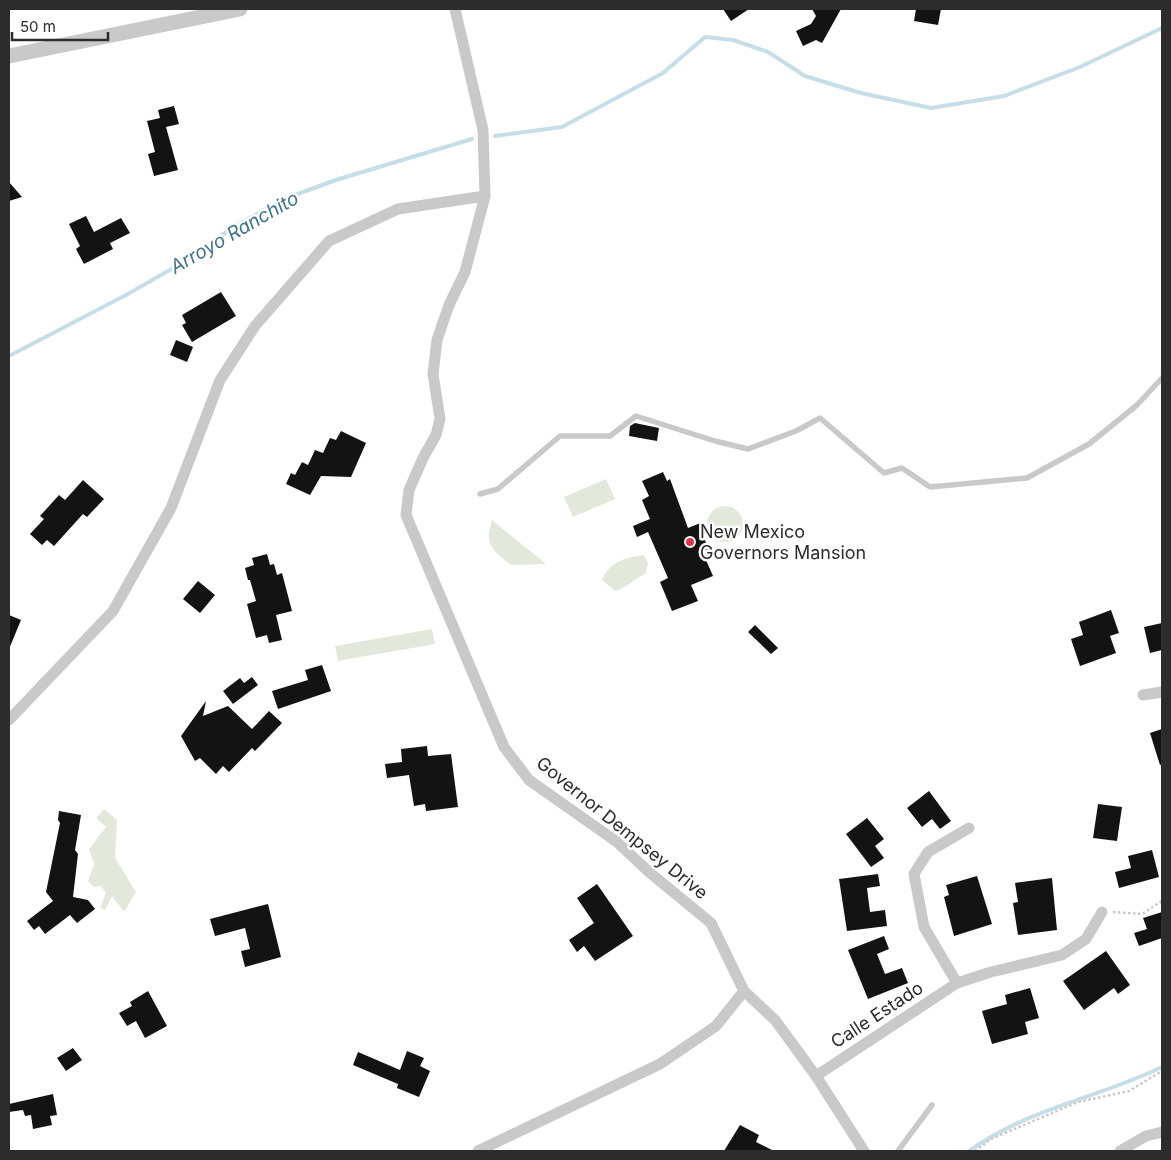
<svg xmlns="http://www.w3.org/2000/svg" width="1171" height="1160" font-family="Inter,sans-serif">
  <rect width="100%" height="100%" fill="#fff"/>
  <path fill="#e3e9da" d="M 606,479 L 615,499 L 573,517 L 564,497 Z
    M707 524a18 18 0 1 1 36 0a18 18 0 1 1-36 0Z
    M 492,520 L 546,564 L 511,565 C 492,550 484,545 492,520 Z
    M 644,555 L 648,563 L 646,573 C 635,579 626,588 615,591 L 602,580 C 610,561 625,558 644,555 Z
    M 432,629 L 435,644 L 338,661 L 335,646 Z
    M 104,809 L 117,820 L 115,858 L 136,892 L 124,912 L 112,896 L 105,910 L 100,908 L 106,893 L 101,886 L 94,887 L 88,881 L 94,864 L 89,849 L 106,827 L 96,818 Z"/>
  <g fill="none" stroke-linecap="round" stroke-linejoin="round">
    <path stroke="#c6dee8" stroke-width="4" d="M 495,136 L 562,127 L 663,73 L 705,37 L 733,40 L 768,52 L 805,76 L 861,93 L 931,108 L 1004,96 L 1080,67 L 1162,28
      M 9,356 L 126,295 L 182,263 L 235,226 L 284,199 L 336,180 L 472,139
      M 969,1151 C 1027,1109 1098,1098 1162,1067"/>
  </g>
  <path fill="#131313" d="M 723,9 L 749,9 L 731,21 Z
    M 812,9 L 841,9 L 822,43 L 816,40 L 803,46 L 796,31 L 811,24 L 816,16 Z
    M 916,9 L 941,9 L 938,25 L 914,21 Z
    M 174,106 L 179,124 L 166,127 L 178,170 L 154,176 L 148,154 L 155,152 L 147,121 L 160,118 L 158,110 Z
    M 9,182 L 22,197 L 9,201 Z
    M 86,216 L 94,232 L 121,218 L 130,233 L 110,243 L 113,249 L 84,264 L 76,249 L 80,246 L 69,224 Z
    M 221,292 L 236,316 L 192,342 L 182,325 L 186,323 L 182,315 Z
    M 176,340 L 193,347 L 187,362 L 170,355 Z
    M 635,423 L 659,428 L 657,441 L 629,436 L 630,426 Z
    M 341,431 L 366,443 L 351,477 L 321,476 L 310,495 L 286,484 L 291,473 L 295,475 L 302,462 L 308,465 L 315,450 L 323,453 L 330,438 L 336,440 Z
    M 663,472 L 667,481 L 670,479 L 688,528 L 703,522 L 709,534 L 703,536 L 713,558 L 706,560 L 713,576 L 691,585 L 698,601 L 672,611 L 660,582 L 668,578 L 648,532 L 637,537 L 633,526 L 650,519 L 642,500 L 649,496 L 642,481 Z
    M 83,480 L 104,499 L 87,517 L 83,514 L 54,546 L 47,540 L 42,545 L 30,534 L 44,519 L 40,516 L 59,495 L 65,500 Z
    M 267,554 L 270,565 L 274,564 L 277,575 L 282,573 L 292,611 L 276,615 L 282,640 L 269,643 L 267,635 L 256,638 L 247,604 L 256,601 L 250,580 L 248,580 L 245,568 L 254,565 L 252,558 Z
    M 198,581 L 215,595 L 200,613 L 183,599 Z
    M 1111,610 L 1119,633 L 1110,636 L 1116,653 L 1080,666 L 1071,639 L 1083,635 L 1079,622 Z
    M 9,615 L 21,620 L 9,649 Z
    M 1162,623 L 1162,650 L 1150,653 L 1144,627 Z
    M 755,625 L 778,648 L 771,654 L 748,632 Z
    M 322,665 L 331,691 L 278,709 L 272,691 L 308,680 L 305,670 Z
    M 252,677 L 258,685 L 233,704 L 223,691 L 240,678 L 244,683 Z
    M 206,701 L 203,716 L 228,706 L 252,729 L 269,711 L 282,723 L 255,751 L 252,748 L 229,772 L 223,766 L 216,774 L 200,758 L 195,761 L 181,736 Z
    M 1162,729 L 1162,764 L 1160,765 L 1150,733 Z
    M 427,746 L 428,756 L 451,754 L 458,807 L 426,811 L 425,804 L 414,806 L 409,775 L 387,778 L 385,764 L 402,762 L 401,749 Z
    M 929,791 L 951,821 L 940,829 L 932,819 L 922,827 L 907,808 Z
    M 1098,804 L 1122,807 L 1117,841 L 1093,838 Z
    M 59,811 L 81,815 L 75,850 L 78,854 L 73,897 L 88,900 L 95,909 L 77,923 L 70,915 L 45,934 L 39,926 L 34,930 L 27,921 L 53,901 L 46,892 L 60,823 L 58,820 Z
    M 867,818 L 884,839 L 875,846 L 884,858 L 871,867 L 846,834 Z
    M 1152,850 L 1159,877 L 1119,888 L 1115,872 L 1131,868 L 1128,856 Z
    M 878,874 L 880,886 L 867,888 L 870,912 L 885,910 L 887,926 L 847,931 L 839,879 Z
    M 977,876 L 992,924 L 954,936 L 944,897 L 949,895 L 946,885 Z
    M 1052,878 L 1057,930 L 1018,935 L 1013,903 L 1018,902 L 1015,883 Z
    M 597,884 L 633,936 L 595,961 L 584,946 L 577,952 L 569,940 L 594,923 L 577,898 Z
    M 268,904 L 281,957 L 245,967 L 241,951 L 250,949 L 245,928 L 215,936 L 210,919 Z
    M 1162,912 L 1162,938 L 1139,946 L 1134,933 L 1147,929 L 1143,918 Z
    M 884,936 L 889,949 L 877,954 L 885,974 L 902,968 L 908,983 L 868,999 L 848,950 Z
    M 1106,951 L 1130,985 L 1118,994 L 1114,988 L 1084,1010 L 1063,981 Z
    M 1030,988 L 1039,1018 L 1025,1022 L 1028,1034 L 992,1044 L 982,1011 L 1007,1004 L 1005,995 Z
    M 148,991 L 167,1026 L 145,1038 L 136,1021 L 127,1026 L 119,1013 L 132,1006 L 130,1002 Z
    M 73,1048 L 82,1060 L 66,1071 L 57,1058 Z
    M 407,1051 L 424,1058 L 420,1066 L 430,1071 L 419,1097 L 397,1088 L 398,1084 L 353,1065 L 358,1052 L 400,1070 Z
    M 53,1094 L 57,1115 L 50,1116 L 52,1125 L 33,1129 L 31,1115 L 25,1116 L 23,1110 L 9,1112 L 9,1104 Z
    M 740,1125 L 759,1135 L 756,1142 L 774,1151 L 724,1151 Z"/>
  <g fill="none" stroke-linecap="round" stroke-linejoin="round">
    <path stroke="#c9c9c9" stroke-width="2.5" stroke-dasharray="2.5 2.5" stroke-linecap="butt" d="M 1113,912 L 1142,914 L 1162,901
      M 975,1151 L 991,1139 L 1078,1102 L 1129,1091 L 1162,1071"/>
    <path stroke="#c9c9c9" stroke-width="5.5" d="M 480,494 L 498,489 L 560,436 L 610,436 L 636,416 L 715,441 L 748,449 L 796,431 L 820,418 L 884,473 L 902,468 L 930,487 L 1027,478 L 1089,444 L 1137,405 L 1162,378
      M 898,1151 L 932,1105"/>
    <path stroke="#c9c9c9" stroke-width="11" d="M 455,9 L 483,130 L 485,196 L 465,272 L 449,305 L 437,340 L 433,374 L 440,419 L 436,435 L 423,458 L 409,490 L 406,515 L 504,747 L 529,780 L 617,842 L 649,872 L 711,923 L 744,991 L 716,1026 L 660,1064 L 478,1151
      M 1143,695 L 1162,692
      M 9,720 L 113,611 L 171,508 L 220,380 L 255,326 L 329,241 L 398,209 L 485,196
      M 957,983 L 924,927 L 914,874 L 928,852 L 969,828
      M 744,991 L 775,1020 L 816,1076 L 864,1151
      M 816,1076 L 957,983 L 991,972 L 1062,955 L 1086,939 L 1102,912
      M 1120,1151 L 1146,1136 L 1162,1132"/>
    <path stroke="#c9c9c9" stroke-width="15" d="M 9,56 L 240,9"/>
  </g>
  <circle fill="#db364f" stroke="#fff" stroke-width="2" cx="690" cy="542" r="5"/>
  <g text-anchor="middle" stroke-width="5" stroke-linejoin="round" paint-order="stroke">
    <g font-size="18" fill="#2c2c2c" stroke="#fff" text-anchor="start">
      <text x="700" y="538">New Mexico<tspan x="700" dy="21">Governors Mansion</tspan></text>
    </g>
    <g font-size="18" fill="#2c2c2c" stroke="#fff">
      <text transform="translate(622 828) rotate(39)" y="6">Governor Dempsey Drive</text>
      <text transform="translate(877 1015) rotate(-33)" y="6">Calle Estado</text>
    </g>
    <g font-size="19" font-style="italic" fill="#3f7289" stroke="#fff">
      <text transform="translate(234 232) rotate(-30)" y="7">Arroyo Ranchito</text>
    </g>
  </g>
  <rect width="1171" height="1160" fill="none" stroke="#2c2c2c" stroke-width="20"/>
  <path d="M12 32v8h96v-8" fill="none" stroke="#2c2c2c" stroke-width="2.5"/>
  <text x="20" y="32" font-size="15" fill="#2c2c2c" stroke="#ffffff" stroke-width="4" paint-order="stroke">50 m</text>
</svg>
